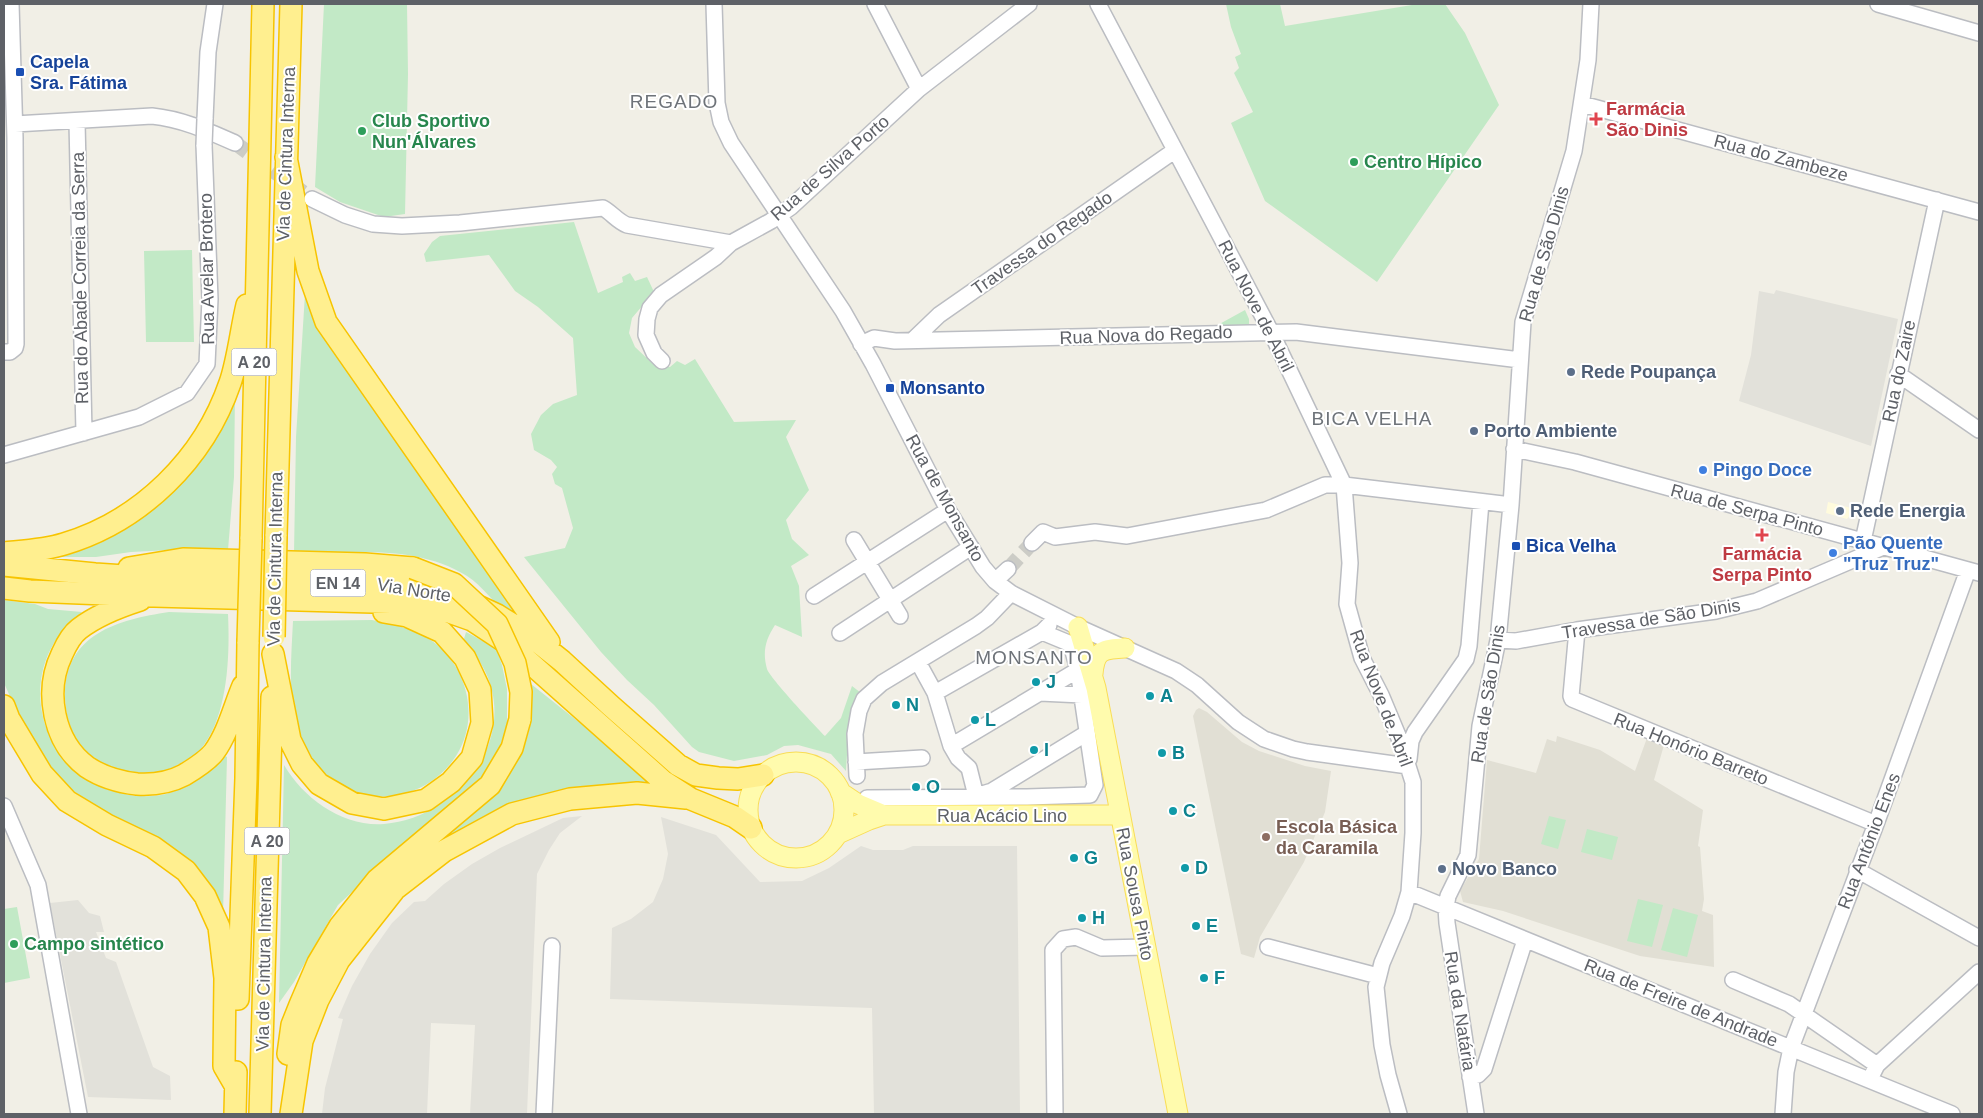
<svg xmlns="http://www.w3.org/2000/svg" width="1983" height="1118" font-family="Helvetica,sans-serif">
  <rect width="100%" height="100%" fill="#f1efe6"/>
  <path fill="#fffbdd" d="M 1828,502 L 1855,509 L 1847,519 L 1826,513 Z"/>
  <path fill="#e2e1da" d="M 1776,290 L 1898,319 L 1871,446 L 1739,401 L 1751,355 L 1759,291 L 1774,294 Z
    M 582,816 L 560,833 L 549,850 L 537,874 L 527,1114 L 470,1114 L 475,1025 L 431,1023 L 427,1114 L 322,1114 L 325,1088 L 343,1019 L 338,1018 L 352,986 L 370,954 L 392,923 L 414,902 L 425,901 L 444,884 L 472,864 L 500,848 L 563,818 Z
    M 661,817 L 716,835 L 760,882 L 802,881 L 829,868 L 861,846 L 873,850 L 903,850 L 913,846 L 1017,846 L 1020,1114 L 874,1114 L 872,1008 L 610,999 L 612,928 L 631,919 L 653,902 L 663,879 L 668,854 Z
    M 78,900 L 89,913 L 100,916 L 104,932 L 96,932 L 106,958 L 116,962 L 153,1067 L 170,1076 L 171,1100 L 88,1097 L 50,903 Z"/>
  <path fill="#e1dfd4" d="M 1199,708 L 1207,712 L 1242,742 L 1259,751 L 1305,766 L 1331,771 L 1325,812 L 1304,862 L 1260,937 L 1254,958 L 1241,954 L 1193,716 L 1196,710 Z
    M 1557,736 L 1600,750 L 1635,771 L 1647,738 L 1664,745 L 1654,780 L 1703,810 L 1698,846 L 1700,847 L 1704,899 L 1702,911 L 1713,915 L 1714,967 L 1640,956 L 1503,911 L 1463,902 L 1460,891 L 1479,859 L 1487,760 L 1536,773 L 1547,739 L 1556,742 Z"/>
  <path fill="#c2e9c6" d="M 324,4 L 407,4 L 408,74 L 405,214 L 384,217 L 340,202 L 315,187 Z
    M 1226,4 L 1280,4 L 1285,26 L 1418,4 L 1445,4 L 1465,33 L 1499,105 L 1377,282 L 1265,201 L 1231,123 L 1253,112 L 1234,73 L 1239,68 L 1235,57 L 1241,54 L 1231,27 Z
    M 574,222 L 598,293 L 623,282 L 622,277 L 630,273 L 635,281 L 647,277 L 654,292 L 632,318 L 629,333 L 635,347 L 653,364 L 670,367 L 677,361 L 685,365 L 695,359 L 734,422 L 796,420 L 786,437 L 809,490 L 786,520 L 792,539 L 809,555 L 791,566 L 799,586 L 802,637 L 775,625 C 766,639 762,651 767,669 C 770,678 815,726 825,736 L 841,718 L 852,686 L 861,693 C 852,720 847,744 846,771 L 831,754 L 798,745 L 784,746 L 767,755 L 734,761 L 699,752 L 692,747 L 654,705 L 627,680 L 601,652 L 524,557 L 565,548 L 573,528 L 562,488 L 555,484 L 552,474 L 557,467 L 551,460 L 534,450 L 531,434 L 541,415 L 553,404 L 577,395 L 573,338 L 538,307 L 515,291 L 489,255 L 426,262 L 424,254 L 432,242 L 440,236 Z
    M 192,250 L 194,342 L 146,342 L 144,251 Z
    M 305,294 L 339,352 L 530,626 C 522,621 513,618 506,612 C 492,602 483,586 467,576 C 415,544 351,553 294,554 L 296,437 Z
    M 1245,310 L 1249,319 L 1249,326 L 1214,327 Z
    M 235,393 L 234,477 L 228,550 L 191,549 L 131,552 L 96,557 L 39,557 L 141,518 L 158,505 L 184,479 Z
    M 4,600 L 35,604 L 48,609 L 82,612 C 71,622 61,631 54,643 C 19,701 54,780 120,793 C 136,797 156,798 172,792 C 193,786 211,770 225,756 L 227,757 L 223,915 L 96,807 L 60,781 L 49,768 L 20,719 L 4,683 Z
    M 169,612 L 228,614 C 230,656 228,716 201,749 C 195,756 186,760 179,764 C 166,771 154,776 139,774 C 121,772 102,766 88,753 C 72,738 66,719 65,698 C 64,634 117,620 169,612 Z
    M 372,620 C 391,624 413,628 429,639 C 467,663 481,718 456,756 C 431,795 379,808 339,786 C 329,780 305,756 301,745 C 287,705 291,662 293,621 Z
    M 466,632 L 496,648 L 502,665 L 507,689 L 507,727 L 495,759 L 481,780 L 413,836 L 338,905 L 294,982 L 279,1003 L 284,765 C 304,799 343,827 384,824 C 456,818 519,741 485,671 C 479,659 471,649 464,639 Z
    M 531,684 L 663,789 L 627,788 L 426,851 C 473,815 527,777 532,711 C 532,703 531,693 531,684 Z
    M 1549,816 L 1566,820 L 1558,849 L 1541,844 Z
    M 1587,829 L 1618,837 L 1612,860 L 1581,852 Z
    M 1638,899 L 1663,905 L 1652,947 L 1627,941 Z
    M 17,907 L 30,978 L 4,983 L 4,909 Z
    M 1673,908 L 1698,915 L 1687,957 L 1661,950 Z"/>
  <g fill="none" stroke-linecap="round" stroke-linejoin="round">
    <path stroke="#ccccc6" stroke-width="15" stroke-dasharray="15 8" stroke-linecap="butt" d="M 235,143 L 312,199
      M 1008,569 L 1032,543"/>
    <g stroke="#bbbdc2" stroke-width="18">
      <path id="minor" d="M 714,4 L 717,103 L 721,122 L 731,143 L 843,311 L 873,364 L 948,510 L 983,567 L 995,581 L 1011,593 L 1078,627 L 1176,671 L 1197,685 L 1238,722 L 1264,739 L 1293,749 L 1307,752 L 1408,766
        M 875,4 L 919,89
        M 1098,4 L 1271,332 L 1344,485 L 1350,563 L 1347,604 L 1362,658 L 1381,695 L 1399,738 L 1413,782 L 1413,833 L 1409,892 L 1402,916 L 1382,963 L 1376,987 L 1382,1045 L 1388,1075 L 1399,1114
        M 1878,4 L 1979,33
        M 1582,104 L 1979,212
        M 205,119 L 208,52 L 215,4
        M 77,122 L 84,433
        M 15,124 L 152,116 C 182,119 208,131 235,143
        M 312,199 L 345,215 L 373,224 L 402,226 L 460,223 L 603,208 C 612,213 617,221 627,225 L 731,243
        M 914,339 L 939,315 L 1174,151
        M 861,344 L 874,338 L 895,341 L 1296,332 L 1520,360
        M 4,352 L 10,352 L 15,348 L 16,344 L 15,138 L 11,4
        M 662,361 L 654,353 L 646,335 L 647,319 L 650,308 L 661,295 L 716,257 L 731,243 L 771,221 L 791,207 L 919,89 L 1029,4
        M 1898,374 L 1979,430
        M 1514,449 L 1575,462 L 1979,573
        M 4,455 L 139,417 L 187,393 L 207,364 L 210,299 L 204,145
        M 854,540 L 900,616
        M 1863,541 L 1937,200
        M 1032,543 L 1043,532 L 1055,537 L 1095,532 L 1127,536 L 1266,510 L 1325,485 L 1344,485 L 1511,505
        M 995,581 L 1008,569
        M 814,596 L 948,510
        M 1577,630 L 1571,696 L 1572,699 L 1876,824
        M 840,633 L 971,547
        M 1498,640 L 1516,641 L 1577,630 L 1716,611 L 1757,601 L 1883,547
        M 918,662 L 935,693 L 1042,632 L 1049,625
        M 935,693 L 951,746 L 958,758 L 969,768 L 976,796 L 992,791 L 1087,733
        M 1040,693 L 1082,695
        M 951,746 L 1078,670
        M 1409,759 L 1411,741 L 1415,732 L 1466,659 L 1469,646 L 1481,502
        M 856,762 L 922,758
        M 857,776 L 855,734 L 859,711 L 864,699 L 882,683 L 976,626 L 987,618 L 1011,593
        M 867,798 L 1027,797 L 1090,795 L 1095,785 L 1078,670 L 1071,644 L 1042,632
        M 4,806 L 38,885 L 79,1114
        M 1857,870 L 1979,938
        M 1409,892 L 1952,1114
        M 1268,947 L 1378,976
        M 1733,980 L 1789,1004 L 1877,1065
        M 1873,1073 L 1877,1065 L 1979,972
        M 1470,1077 L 1478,1075 L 1484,1069 L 1525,940
        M 544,1114 L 552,946
        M 1055,1114 L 1053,950 L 1063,939 L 1076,937 L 1102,948 L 1146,947
        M 1476,1114 L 1447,923 L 1446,907 L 1448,896 L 1468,855 L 1480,726 L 1498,640 L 1511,505 L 1523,322 L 1574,151 L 1588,60 L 1591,4
        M 1783,1114 L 1786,1072 L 1791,1048 L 1876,824 L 1968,570"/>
    </g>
    <g stroke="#f9dd57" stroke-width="21">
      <path id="major" d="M 1078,627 L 1096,688 L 1178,1114
        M 1093,674 C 1095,650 1103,649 1125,648
        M748 810a48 48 0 1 1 96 0a48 48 0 1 1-96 0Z
        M 840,792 L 858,804 L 884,815
        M 838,834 L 869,820 L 884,815 L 1120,815"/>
    </g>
    <g stroke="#f7c400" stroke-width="24">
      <path id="highway" d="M 286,157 L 308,271 L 326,322 L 549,642
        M 276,536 L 291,4
        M 251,539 L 263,4
        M 4,553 C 24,551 45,550 64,544 C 141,521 204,459 230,383 C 238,360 241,330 247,305
        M 4,565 L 95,574 L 183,580 L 392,583 L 454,595 L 497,615 L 528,634 L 562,661 L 611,706 L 678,765 L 696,775 L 718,778 L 738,779 L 763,775
        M 129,568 L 183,559 L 365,564 L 413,568
        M 4,588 L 30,591 L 154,596 L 409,603 L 438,608 L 472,620 L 510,645 L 663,781 L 691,799 L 735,817 L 751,828
        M 140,600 C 118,607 97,615 79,629 C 71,635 66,645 62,654 C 44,691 53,742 87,767 C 102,777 119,782 137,784 C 154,785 169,783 184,775 C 194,769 207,761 214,752 C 228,733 234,707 243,686
        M 273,654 L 290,740 L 302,764 L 319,784 L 352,803 L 384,809 L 426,800 L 451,782 L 472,758 L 482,723 L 480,690 L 465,658 L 442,632 L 407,616 L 384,612
        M 4,706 L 9,719 L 42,774 L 67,801 L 107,825 L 153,847 L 186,871 L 205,896 L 219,927 L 225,978 L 224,1066 L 235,1085
        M 238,999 L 246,778 L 248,642
        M 288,1054 L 292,1025 L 300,1005 L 318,963 L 340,926 L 377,880 L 490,785 L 512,748 L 520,719
        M 235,1114 L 236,1072
        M 260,1114 L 272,697
        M 291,1114 L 302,1041 L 318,1000 L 339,960 L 395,889 L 444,851 L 512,814 L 570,799 L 637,793 L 686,798"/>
    </g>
    <use href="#minor" stroke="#fff" stroke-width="15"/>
    <use href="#major" stroke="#fffbad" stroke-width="19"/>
    <use href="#highway" stroke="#ffef8f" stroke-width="21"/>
    <g stroke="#bbbdc2" stroke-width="18" stroke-linecap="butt">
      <path id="minor-bridge" d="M 204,145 L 205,119"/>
    </g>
    <g stroke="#f7c400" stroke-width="24" stroke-linecap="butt">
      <path id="highway-bridge" d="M 413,568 L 454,584 L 497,624 L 515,663 L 521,692 L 520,719
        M 274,637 L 276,536
        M 248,642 L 251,539"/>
    </g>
    <use href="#minor-bridge" stroke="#fff" stroke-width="15"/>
    <use href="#highway-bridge" stroke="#ffef8f" stroke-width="21"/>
  </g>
  <g fill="#1a4fb4" stroke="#fff" stroke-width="2">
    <rect x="15" y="67" width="10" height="10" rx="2.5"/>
    <rect x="885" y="383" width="10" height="10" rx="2.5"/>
    <rect x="1511" y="541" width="10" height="10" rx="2.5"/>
  </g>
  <g fill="#e0444e" stroke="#fff" stroke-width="2">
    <path d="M1593.5 111.5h5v5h5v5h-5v5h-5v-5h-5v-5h5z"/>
    <path d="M1759.5 527.5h5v5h5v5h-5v5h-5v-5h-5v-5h5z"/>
  </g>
  <g fill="#2e9e5b" stroke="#fff" stroke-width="2">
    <circle cx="362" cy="131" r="5"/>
    <circle cx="1354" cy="162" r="5"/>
    <circle cx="14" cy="944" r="5"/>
  </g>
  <g fill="#5c6f8a" stroke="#fff" stroke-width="2">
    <circle cx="1571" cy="372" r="5"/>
    <circle cx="1474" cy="431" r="5"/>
    <circle cx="1840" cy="511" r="5"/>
    <circle cx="1442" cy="869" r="5"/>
  </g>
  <g fill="#3f7fe0" stroke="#fff" stroke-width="2">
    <circle cx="1703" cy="470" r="5"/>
    <circle cx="1833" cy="553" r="5"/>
  </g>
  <g fill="#0f9aa8" stroke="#fff" stroke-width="2">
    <circle cx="1036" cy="682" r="5"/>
    <circle cx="1150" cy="696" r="5"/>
    <circle cx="896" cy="705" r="5"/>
    <circle cx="975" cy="720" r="5"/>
    <circle cx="1034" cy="750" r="5"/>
    <circle cx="1162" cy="753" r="5"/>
    <circle cx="916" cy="787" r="5"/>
    <circle cx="1173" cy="811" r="5"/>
    <circle cx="1074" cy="858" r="5"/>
    <circle cx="1185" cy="868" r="5"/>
    <circle cx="1082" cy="918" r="5"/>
    <circle cx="1196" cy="926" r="5"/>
    <circle cx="1204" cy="978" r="5"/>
  </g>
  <circle fill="#8d6e63" stroke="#fff" stroke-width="2" cx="1266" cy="837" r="5"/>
  <g text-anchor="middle" stroke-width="4" stroke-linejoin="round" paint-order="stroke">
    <g fill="#fff" stroke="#8e9095" stroke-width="1">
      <rect x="231.5" y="348.5" width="45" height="27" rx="4"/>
      <rect x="310.5" y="569.5" width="55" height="27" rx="4"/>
      <rect x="244.5" y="827.5" width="45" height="27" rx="4"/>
    </g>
    <g font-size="16" font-weight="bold" fill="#5e6167">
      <text x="254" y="368">A 20</text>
      <text x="338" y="589">EN 14</text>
      <text x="267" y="847">A 20</text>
    </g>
    <g font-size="18" font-weight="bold" fill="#164399" stroke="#fff" text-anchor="start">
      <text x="30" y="68">Capela<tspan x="30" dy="21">Sra. Fátima</tspan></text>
      <text x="900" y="394">Monsanto</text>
      <text x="1526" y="552">Bica Velha</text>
    </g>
    <g font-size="18" font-weight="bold" fill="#be3a42" stroke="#fff" text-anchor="start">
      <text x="1606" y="115">Farmácia<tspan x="1606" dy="21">São Dinis</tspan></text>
      <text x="1762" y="560" text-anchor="middle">Farmácia<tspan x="1762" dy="21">Serpa Pinto</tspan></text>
    </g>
    <g font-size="18" font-weight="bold" fill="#27864d" stroke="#fff" text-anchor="start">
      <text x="372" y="127">Club Sportivo<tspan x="372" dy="21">Nun'Álvares</tspan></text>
      <text x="1364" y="168">Centro Hípico</text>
      <text x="24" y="950">Campo sintético</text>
    </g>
    <g font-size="18" fill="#5e6167" stroke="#fff">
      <text transform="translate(286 154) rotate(-88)" y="6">Via de Cintura Interna</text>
      <text transform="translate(1781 158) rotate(15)" y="6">Rua do Zambeze</text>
      <text transform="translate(830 168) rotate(-41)" y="6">Rua de Silva Porto</text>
      <text transform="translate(1042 243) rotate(-35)" y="6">Travessa do Regado</text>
      <text transform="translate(1544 254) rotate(-74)" y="6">Rua de São Dinis</text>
      <text transform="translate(207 269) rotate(-91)" y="6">Rua Avelar Brotero</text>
      <text transform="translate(80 278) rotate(-91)" y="6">Rua do Abade Correia da Serra</text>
      <text transform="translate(1256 306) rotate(63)" y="6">Rua Nove de Abril</text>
      <text transform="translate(1146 335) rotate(-2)" y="6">Rua Nova do Regado</text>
      <text transform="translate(1899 371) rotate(-78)" y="6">Rua do Zaire</text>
      <text transform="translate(945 498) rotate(61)" y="6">Rua de Monsanto</text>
      <text transform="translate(1747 510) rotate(15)" y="6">Rua de Serpa Pinto</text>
      <text transform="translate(275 559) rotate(-89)" y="6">Via de Cintura Interna</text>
      <text transform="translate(414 590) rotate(9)" y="6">Via Norte</text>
      <text transform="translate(1651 619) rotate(-9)" y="6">Travessa de São Dinis</text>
      <text transform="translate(1488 694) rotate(-81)" y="6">Rua de São Dinis</text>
      <text transform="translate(1381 698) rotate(69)" y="6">Rua Nove de Abril</text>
      <text transform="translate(1691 749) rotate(22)" y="6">Rua Honório Barreto</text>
      <text x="1002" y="822">Rua Acácio Lino</text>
      <text transform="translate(1869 841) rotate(-69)" y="6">Rua António Enes</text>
      <text transform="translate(1135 894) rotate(79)" y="6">Rua Sousa Pinto</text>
      <text transform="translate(264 964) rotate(-89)" y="6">Via de Cintura Interna</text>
      <text transform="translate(1681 1003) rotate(22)" y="6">Rua de Freire de Andrade</text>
      <text transform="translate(1460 1011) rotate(81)" y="6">Rua da Natária</text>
    </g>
    <g font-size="18" font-weight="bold" fill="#4e5e75" stroke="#fff" text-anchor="start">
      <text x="1581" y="378">Rede Poupança</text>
      <text x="1484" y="437">Porto Ambiente</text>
      <text x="1850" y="517">Rede Energia</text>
      <text x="1452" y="875">Novo Banco</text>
    </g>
    <g font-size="18" font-weight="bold" fill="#366cbe" stroke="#fff" text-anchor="start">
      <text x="1713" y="476">Pingo Doce</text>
      <text x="1843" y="549">Pão Quente<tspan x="1843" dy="21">"Truz Truz"</tspan></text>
    </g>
    <g font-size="18" font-weight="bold" fill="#0d838f" stroke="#fff" text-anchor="start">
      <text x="1046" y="688">J</text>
      <text x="1160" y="702">A</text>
      <text x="906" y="711">N</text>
      <text x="985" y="726">L</text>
      <text x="1044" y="756">I</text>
      <text x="1172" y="759">B</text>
      <text x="926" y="793">O</text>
      <text x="1183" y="817">C</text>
      <text x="1084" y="864">G</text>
      <text x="1195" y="874">D</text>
      <text x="1092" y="924">H</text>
      <text x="1206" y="932">E</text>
      <text x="1214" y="984">F</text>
    </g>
    <g font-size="18" font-weight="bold" fill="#785e54" stroke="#fff" text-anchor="start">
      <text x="1276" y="833">Escola Básica<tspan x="1276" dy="21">da Caramila</tspan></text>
    </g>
    <g font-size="19" letter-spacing="1" fill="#6e7379" stroke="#fff">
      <text x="674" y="108">REGADO</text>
      <text x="1372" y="425">BICA VELHA</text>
      <text x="1034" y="664">MONSANTO</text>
    </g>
  </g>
  <rect width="1983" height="1118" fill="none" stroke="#5e6167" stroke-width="10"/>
</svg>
